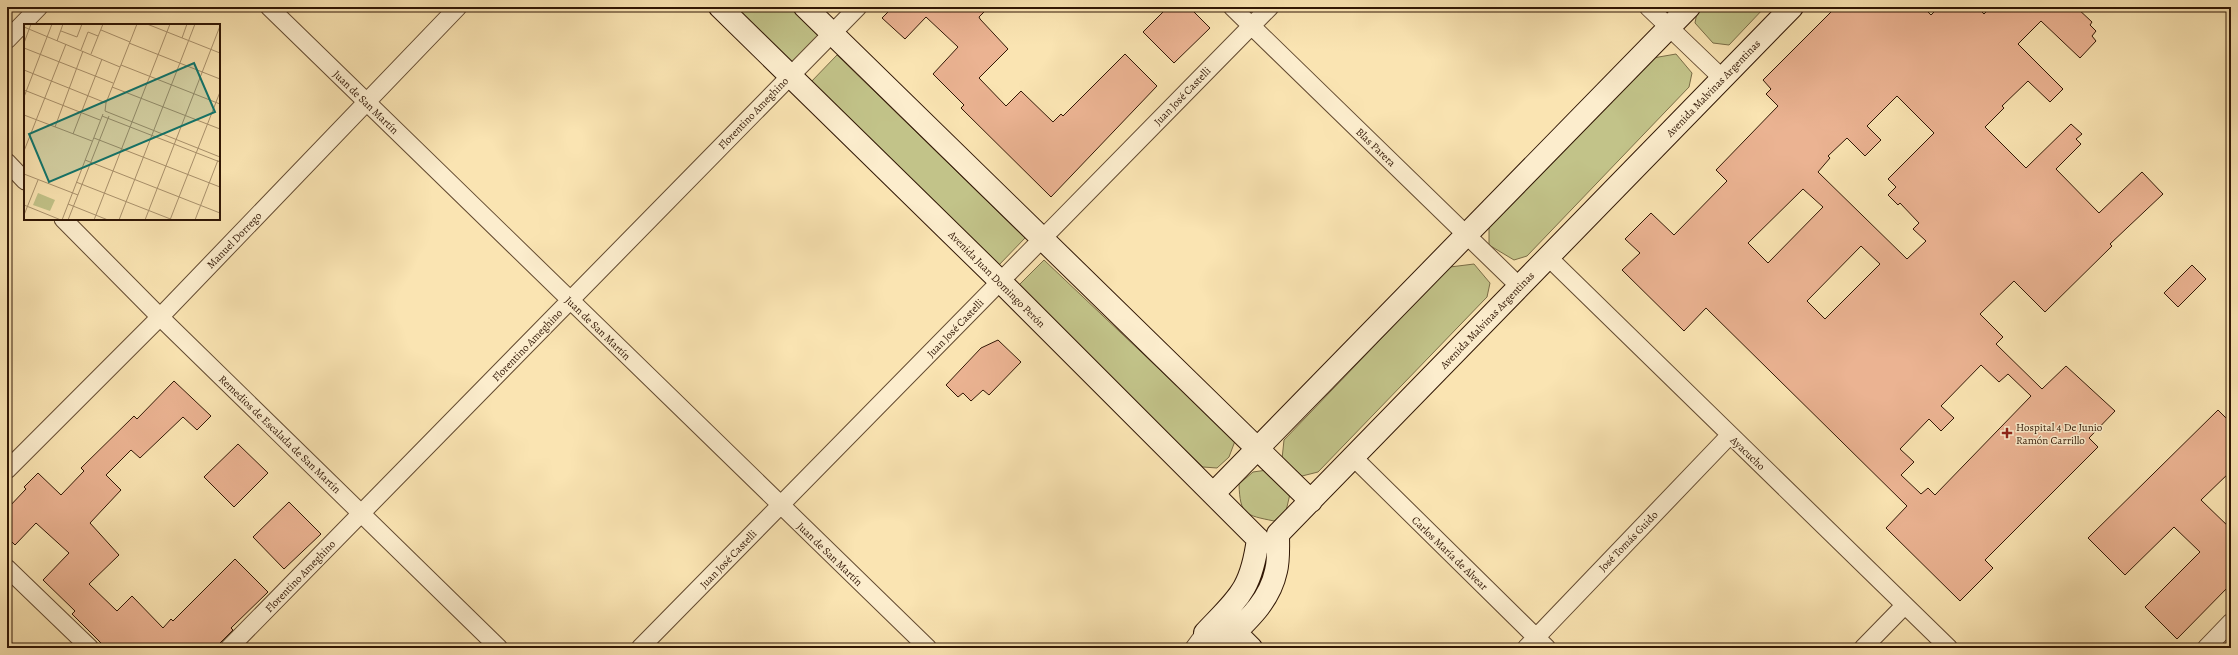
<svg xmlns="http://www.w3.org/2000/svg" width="2238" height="655" font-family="Alegreya,serif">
  <rect width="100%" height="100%" fill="#fae4b2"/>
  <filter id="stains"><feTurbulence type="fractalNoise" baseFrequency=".005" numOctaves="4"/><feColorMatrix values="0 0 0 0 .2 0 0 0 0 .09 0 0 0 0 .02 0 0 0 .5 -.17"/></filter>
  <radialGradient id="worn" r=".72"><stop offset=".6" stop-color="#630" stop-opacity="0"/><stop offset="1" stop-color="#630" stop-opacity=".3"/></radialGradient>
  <path fill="#c2c389" stroke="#7a6d47" d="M 732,7 L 790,7 L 820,35 L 792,64 Z
    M 1698,7 L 1765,7 L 1729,45 L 1713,43 L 1695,23 Z
    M 1676,54 L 1692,73 L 1689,87 L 1527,256 L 1514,260 L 1489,245 L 1489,225 L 1653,58 Z
    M 837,55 L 1025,238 L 998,266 L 810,83 Z
    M 1044,260 L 1235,441 L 1229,457 L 1217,468 L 1203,467 L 1016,288 Z
    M 1474,264 L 1490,283 L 1487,297 L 1318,472 L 1302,476 L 1282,459 L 1284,440 L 1450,267 Z
    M 1267,470 L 1290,494 L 1286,511 L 1274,521 C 1245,515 1240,515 1239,484 L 1253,472 Z"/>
  <path fill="#ebb392" stroke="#311705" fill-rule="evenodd" d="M 893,7 L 989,7 L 979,17 L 980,19 L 1008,49 L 979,78 L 1006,106 L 1021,91 L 1053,122 L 1061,114 L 1063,116 L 1125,54 L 1157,86 L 1051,197 L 961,108 L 964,105 L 933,74 L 958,47 L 926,17 L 905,39 L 882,18 Z
    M 1168,7 L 1189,7 L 1210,28 L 1174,63 L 1143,32 Z
    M 1836,7 L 1923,7 L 1931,15 L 1939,7 L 1977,7 L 1984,14 L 1991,7 L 2076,7 L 2092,22 L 2090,25 L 2096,31 L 2092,36 L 2096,41 L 2080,58 L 2041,21 L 2018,44 L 2063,89 L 2050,102 L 2028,81 L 2002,106 L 2004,108 L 1985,127 L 2026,168 L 2071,124 L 2082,134 L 2076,139 L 2081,144 L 2056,169 L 2099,213 L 2142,172 L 2163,194 L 2110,244 L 2112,246 L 2045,312 L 2014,281 L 1980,314 L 2003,337 L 1996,344 L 2042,389 L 2066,366 L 2115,411 L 2089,438 L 2098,447 L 1985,560 L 1993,568 L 1960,601 L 1886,528 L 1907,506 L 1706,308 L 1684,331 L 1622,270 L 1640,253 L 1625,239 L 1651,213 L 1674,235 L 1727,181 L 1716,170 L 1778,106 L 1766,94 L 1771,89 L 1763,80 ZM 1897,96 L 1934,133 L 1888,179 L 1896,187 L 1888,195 L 1898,205 L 1900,203 L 1919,223 L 1913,229 L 1926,241 L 1907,259 L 1818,172 L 1830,158 L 1828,156 L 1847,138 L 1865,156 L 1881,140 L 1867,126 ZM 1803,189 L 1823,207 L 1768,263 L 1748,243 ZM 1861,246 L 1880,264 L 1825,319 L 1807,301 ZM 1981,365 L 1999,382 L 2008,374 L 2031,396 L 1935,495 L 1928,488 L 1921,494 L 1901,475 L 1914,462 L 1900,449 L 1929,419 L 1941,431 L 1954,418 L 1941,406 Z
    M 2192,265 L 2206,279 L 2178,307 L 2164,293 Z
    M 998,340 L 1021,362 L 989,395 L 983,390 L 971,401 L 963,393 L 958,397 L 946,385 L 981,348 Z
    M 174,381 L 211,416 L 197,430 L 183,417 L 140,458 L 131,450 L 106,475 L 121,490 L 90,523 L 119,555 L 89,584 L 117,611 L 132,596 L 163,628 L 171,619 L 173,621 L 235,559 L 268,592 L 231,628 L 233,630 L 215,648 L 106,648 L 72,614 L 75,611 L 43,580 L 69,553 L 36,523 L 15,545 L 7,537 L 7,509 L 26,489 L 24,487 L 38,473 L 61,495 L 84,471 L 81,468 L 134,416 L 137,419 Z
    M 2218,410 L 2231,423 L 2231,471 L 2201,500 L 2231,529 L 2231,584 L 2177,639 L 2145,607 L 2200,552 L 2174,527 L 2125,575 L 2088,538 Z
    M 238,444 L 268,473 L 234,507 L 204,477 Z
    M 289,502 L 321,534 L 284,569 L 253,537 Z"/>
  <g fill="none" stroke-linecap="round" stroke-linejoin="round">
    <g stroke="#634a30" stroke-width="19">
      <path id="street" d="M 269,7 L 928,648
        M 1232,7 L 1519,286
        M 1648,7 L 1722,78
        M 7,40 L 39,7
        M 7,162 L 25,181
        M 63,219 L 160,317 L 499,648
        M 1548,257 L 1949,648
        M 1353,457 L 1547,648
        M 7,470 L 160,317 L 458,7
        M 7,568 L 90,648
        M 229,648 L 858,7
        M 640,648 L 1270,7
        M 1194,648 L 1205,633
        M 1526,648 L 1730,435
        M 1863,648 L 1905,605
        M 2206,648 L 2231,622"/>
    </g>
    <g stroke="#311705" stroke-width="24">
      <path id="secondary" d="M 720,7 L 1000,281 L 1258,539
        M 805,7 L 1311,501
        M 1214,493 L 1689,7
        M 1225,622 L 1251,648
        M 1220,647 C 1243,624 1269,604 1276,571 C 1279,560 1278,546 1278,534 L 1792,7
        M 1221,648 L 1205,633 C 1239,597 1251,590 1258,539"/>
    </g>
    <use href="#street" stroke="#fcedcd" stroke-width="17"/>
    <use href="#secondary" stroke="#fcedcd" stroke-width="22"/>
  </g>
  <path fill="#8f2418" stroke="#fcedcd" stroke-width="1.5" d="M2005 427h4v4h4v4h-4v4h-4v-4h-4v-4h4z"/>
  <g text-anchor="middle" stroke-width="3" stroke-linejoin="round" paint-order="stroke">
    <g font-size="11" fill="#311705" stroke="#fcedcd">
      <text transform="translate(1713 88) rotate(-46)" y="4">Avenida Malvinas Argentinas</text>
      <text transform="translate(1182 96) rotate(-46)" y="4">Juan José Castelli</text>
      <text transform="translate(366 102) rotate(44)" y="4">Juan de San Martín</text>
      <text transform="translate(753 113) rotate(-46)" y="4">Florentino Ameghino</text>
      <text transform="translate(1376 147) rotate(44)" y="4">Blas Parera</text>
      <text transform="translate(234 240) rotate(-46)" y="4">Manuel Dorrego</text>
      <text transform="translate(997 279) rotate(45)" y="4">Avenida Juan Domingo Perón</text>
      <text transform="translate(1487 320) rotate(-46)" y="4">Avenida Malvinas Argentinas</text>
      <text transform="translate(598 328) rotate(44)" y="4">Juan de San Martín</text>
      <text transform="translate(955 328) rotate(-46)" y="4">Juan José Castelli</text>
      <text transform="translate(527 345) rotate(-46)" y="4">Florentino Ameghino</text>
      <text transform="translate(280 434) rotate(44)" y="4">Remedios de Escalada de San Martín</text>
      <text transform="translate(1748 453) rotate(44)" y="4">Ayacucho</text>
      <text transform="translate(1628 541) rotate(-46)" y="4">José Tomás Guido</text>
      <text transform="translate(1450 553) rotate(44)" y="4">Carlos María de Alvear</text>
      <text transform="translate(830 554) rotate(44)" y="4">Juan de San Martín</text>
      <text transform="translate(728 559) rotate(-46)" y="4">Juan José Castelli</text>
      <text transform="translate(300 576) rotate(-46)" y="4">Florentino Ameghino</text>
    </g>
    <g font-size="11" fill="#311705" stroke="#fcedcd" text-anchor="start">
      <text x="2016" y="431">Hospital 4 De Junio<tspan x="2016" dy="13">Ramón Carrillo</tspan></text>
    </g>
  </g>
  <g transform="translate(24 24)">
    <rect width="196" height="196" fill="#fae4b2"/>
    <path d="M 14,169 L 31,176 L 26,187 L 9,181 Z" fill="#c2c389"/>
    <path fill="none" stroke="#aa926d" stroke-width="1" d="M 123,0 L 196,29M 0,3 L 96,43M 77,6 L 106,18M 37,7 L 53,13 L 58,0M 158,14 L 163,0M 33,17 L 39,0M 0,19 L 7,0M 105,19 L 196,55M 0,24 L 89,59M 57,26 L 64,8 L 74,12M 67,30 L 79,0M 97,41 L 196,80M 0,46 L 82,79 L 81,87 L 196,133M 88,63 L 196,105M 0,66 L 76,96M 0,73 L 28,0M 82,79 L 113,0M 0,91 L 68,117M 78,92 L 196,138M 31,103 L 59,27M 49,110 L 78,35M 70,114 L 196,163M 0,127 L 42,20M 61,136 L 196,189M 0,150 L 54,171M 52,158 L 149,196M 44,180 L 84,196M 0,181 L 37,196M 0,191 L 14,156M 38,196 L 79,90M 44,196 L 85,92M 70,196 L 146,0M 95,196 L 171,0M 121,196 L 196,2M 146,196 L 196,68M 171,196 L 194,136"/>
    <path fill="#0f766e" fill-opacity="0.15" stroke="#0f766e" stroke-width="2" d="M 170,39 L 191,88 L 25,158 L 5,110 Z"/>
    <rect width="196" height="196" fill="none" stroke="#311705" stroke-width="2"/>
  </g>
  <rect width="2238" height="655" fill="none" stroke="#fae4b2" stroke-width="24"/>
  <rect x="8" y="8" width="2222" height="639" fill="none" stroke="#311705" stroke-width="2"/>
  <rect x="12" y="12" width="2214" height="631" fill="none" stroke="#311705"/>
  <rect width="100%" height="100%" filter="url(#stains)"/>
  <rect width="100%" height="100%" fill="url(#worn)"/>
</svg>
